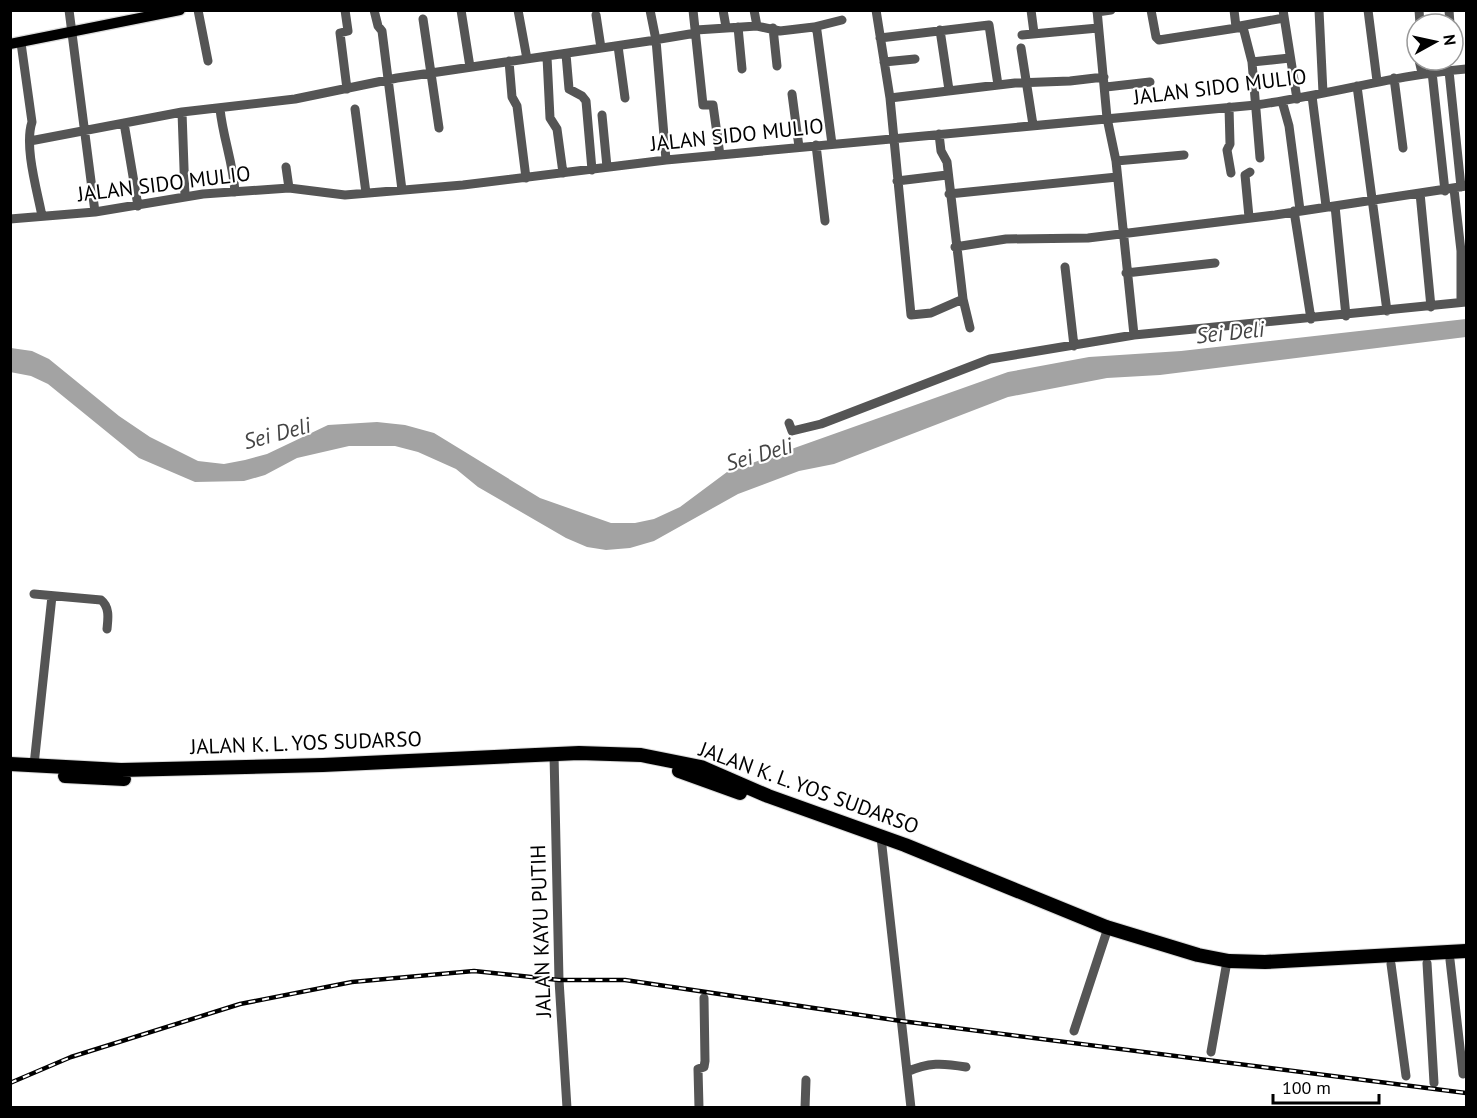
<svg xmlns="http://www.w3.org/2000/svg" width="1477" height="1118" font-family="'PT Sans',sans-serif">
  <rect width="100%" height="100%" fill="#fff"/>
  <path fill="#a3a3a3" d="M 1466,319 L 1466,337 L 1160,375 L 1107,378 L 1008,397 L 834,464 L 799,471 L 738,494 L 654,541 L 630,548 L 606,550 L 587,547 L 566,538 L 478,487 L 456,469 L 418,452 L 395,446 L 349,446 L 297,458 L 265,475 L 244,481 L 195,482 L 139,458 L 48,384 L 31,376 L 10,372 L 11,348 L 32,351 L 49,359 L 119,416 L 150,437 L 198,461 L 224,464 L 245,460 L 267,454 L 328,425 L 377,422 L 405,425 L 434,433 L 540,498 L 611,523 L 635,523 L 654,519 L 680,507 L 727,472 L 1008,372 L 1089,357 L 1181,351 Z"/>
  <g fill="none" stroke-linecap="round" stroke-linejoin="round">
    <g stroke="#dbdbdb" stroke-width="13">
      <path id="major" d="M 10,44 L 180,10"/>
    </g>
    <g stroke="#dbdbdb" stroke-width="16">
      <path id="highway" d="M 10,764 L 121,770 L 323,765 L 579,753 L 641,755 L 701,767 L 768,796 L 905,845 L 1106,927 L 1198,955 L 1229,961 L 1265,962 L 1466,951
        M 679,771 L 740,793
        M 65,776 L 124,779"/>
    </g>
    <path stroke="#555" stroke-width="9" d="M 69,10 L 95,212
      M 198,10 L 208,61
      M 345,10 L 348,31 L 340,33 L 347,89
      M 374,10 L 378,26 L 382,31 L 402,190
      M 461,10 L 470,67
      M 518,10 L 527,59
      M 650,10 L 656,40 L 666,160
      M 693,10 L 703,105 L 713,105 L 720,155
      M 723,10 L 726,27
      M 754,10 L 757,26
      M 876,10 L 890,98 L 911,315 L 931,313 L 963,299 L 947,162 L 941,151 L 939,134
      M 1031,10 L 1034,33
      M 1151,10 L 1156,37 L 1159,40 L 1243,27 L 1252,62 L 1260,158
      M 1234,10 L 1236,27
      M 1283,10 L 1297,99
      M 1319,10 L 1323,93
      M 1368,10 L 1377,81
      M 1419,10 L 1420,24
      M 1449,10 L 1450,24
      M 1097,12 L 1111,10
      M 596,15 L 601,48
      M 423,19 L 439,128
      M 1240,26 L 1284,18
      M 738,27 L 742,69
      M 814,27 L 842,20
      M 773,28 L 777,66
      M 696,30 L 757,26 L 780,31 L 814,27 L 817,31 L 832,144
      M 940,30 L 949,90
      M 1022,35 L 1098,28
      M 880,38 L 989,25 L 998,85
      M 654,40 L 696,33
      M 21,43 L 32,122 C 24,146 37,190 42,216
      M 1417,44 L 1417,46
      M 618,46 L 625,98
      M 1021,48 L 1033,125
      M 566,54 L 569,89 L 582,96 L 586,101 L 592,170
      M 547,57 L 550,118 L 557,129 L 563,173
      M 1419,60 L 1422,73
      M 509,61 L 512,97 L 517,106 L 526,178
      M 884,62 L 915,59
      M 1252,62 L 1290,58
      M 1449,71 L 1461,187
      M 1432,72 L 1445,191
      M 1394,78 L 1403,148
      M 1357,86 L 1387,311
      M 1106,87 L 1150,82
      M 792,94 L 799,147
      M 1312,96 L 1326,206
      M 890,98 L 1015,83 L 1070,81 L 1104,77
      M 1282,101 L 1289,126 L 1300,210
      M 1229,107 L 1230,144 L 1227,150 L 1231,173
      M 220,109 C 223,138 233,162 235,192
      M 355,109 L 366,193
      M 182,112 L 185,196
      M 602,115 L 607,167
      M 124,123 L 138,206
      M 30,141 L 182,112 L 295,99 L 397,78 L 656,40
      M 816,145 L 825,221
      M 1116,161 L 1184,155
      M 286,167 L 289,188
      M 897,181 L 947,175
      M 1454,189 L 1461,251 L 1461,302
      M 1420,193 L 1431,307
      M 949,194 L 1117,177
      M 1335,206 L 1346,316
      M 1294,211 L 1311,319
      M 1249,217 L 1245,175 L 1250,172
      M 10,219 L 95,212 L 203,194 L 289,188 L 345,195 L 463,185 L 666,160 L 1256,105 C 1327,95 1395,75 1466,69
      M 955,247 L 1006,239 L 1088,238 L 1275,215 L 1466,186
      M 1065,267 L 1074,346
      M 1126,273 L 1215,263
      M 963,299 L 970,328
      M 1134,335 L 1466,302
      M 789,423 L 792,431 L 821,424 L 990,359 L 1134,335 L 1116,161 L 1107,118 L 1097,10
      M 34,594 L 101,600 C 110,607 108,619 107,629
      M 554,754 L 559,980 L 567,1108
      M 34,765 L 52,596
      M 881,837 L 911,1108
      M 1450,960 L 1463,1074
      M 1427,963 L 1434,1083
      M 1391,964 L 1406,1076
      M 1074,1031 L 1106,934
      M 1211,1052 L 1226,967
      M 907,1072 C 928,1062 943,1063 966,1067
      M 699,1108 L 698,1069 L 704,1067 L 705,1061 L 704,998
      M 805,1108 L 806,1080"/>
    <use href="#major" stroke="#000" stroke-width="10"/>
    <use href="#highway" stroke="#000" stroke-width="14"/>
    <g stroke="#000" stroke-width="4.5">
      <path id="rail" d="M 10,1083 L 71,1057 L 240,1004 L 352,982 L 474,971 L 559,980 L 625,980 L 901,1021 L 1466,1093"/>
    </g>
    <use href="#rail" stroke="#fff" stroke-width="2" stroke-dasharray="7" stroke-linecap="butt"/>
  </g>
  <g text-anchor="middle" stroke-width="4.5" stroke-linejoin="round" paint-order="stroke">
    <g font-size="21" fill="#000" stroke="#fff">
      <text transform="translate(1220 87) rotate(-7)" y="7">JALAN SIDO MULIO</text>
      <text transform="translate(737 135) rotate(-6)" y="7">JALAN SIDO MULIO</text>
      <text transform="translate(164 184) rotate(-7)" y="7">JALAN SIDO MULIO</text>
      <text transform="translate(306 743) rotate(-2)" y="7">JALAN K. L. YOS SUDARSO</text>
      <text transform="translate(809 788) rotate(20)" y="7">JALAN K. L. YOS SUDARSO</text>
      <text transform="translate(541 931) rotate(-92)" y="7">JALAN KAYU PUTIH</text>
    </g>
    <g font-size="22" font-style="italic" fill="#444" stroke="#fff">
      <text transform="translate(1230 332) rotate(-6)" y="8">Sei Deli</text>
      <text transform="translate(277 433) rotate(-15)" y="8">Sei Deli</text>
      <text transform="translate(759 454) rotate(-16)" y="8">Sei Deli</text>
    </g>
  </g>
  <rect width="1477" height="1118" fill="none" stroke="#000000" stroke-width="24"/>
  <g transform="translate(1435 42) rotate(82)"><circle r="28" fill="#ffffff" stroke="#999999" stroke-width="1.5"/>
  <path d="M0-4.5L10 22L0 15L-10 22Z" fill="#000000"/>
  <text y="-9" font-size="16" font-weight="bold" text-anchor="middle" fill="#000000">N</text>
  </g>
  <path d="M1273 1094v9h106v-9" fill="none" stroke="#000000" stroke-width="3"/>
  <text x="1282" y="1094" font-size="18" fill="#000000" stroke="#ffffff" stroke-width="4.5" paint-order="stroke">100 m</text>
</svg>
